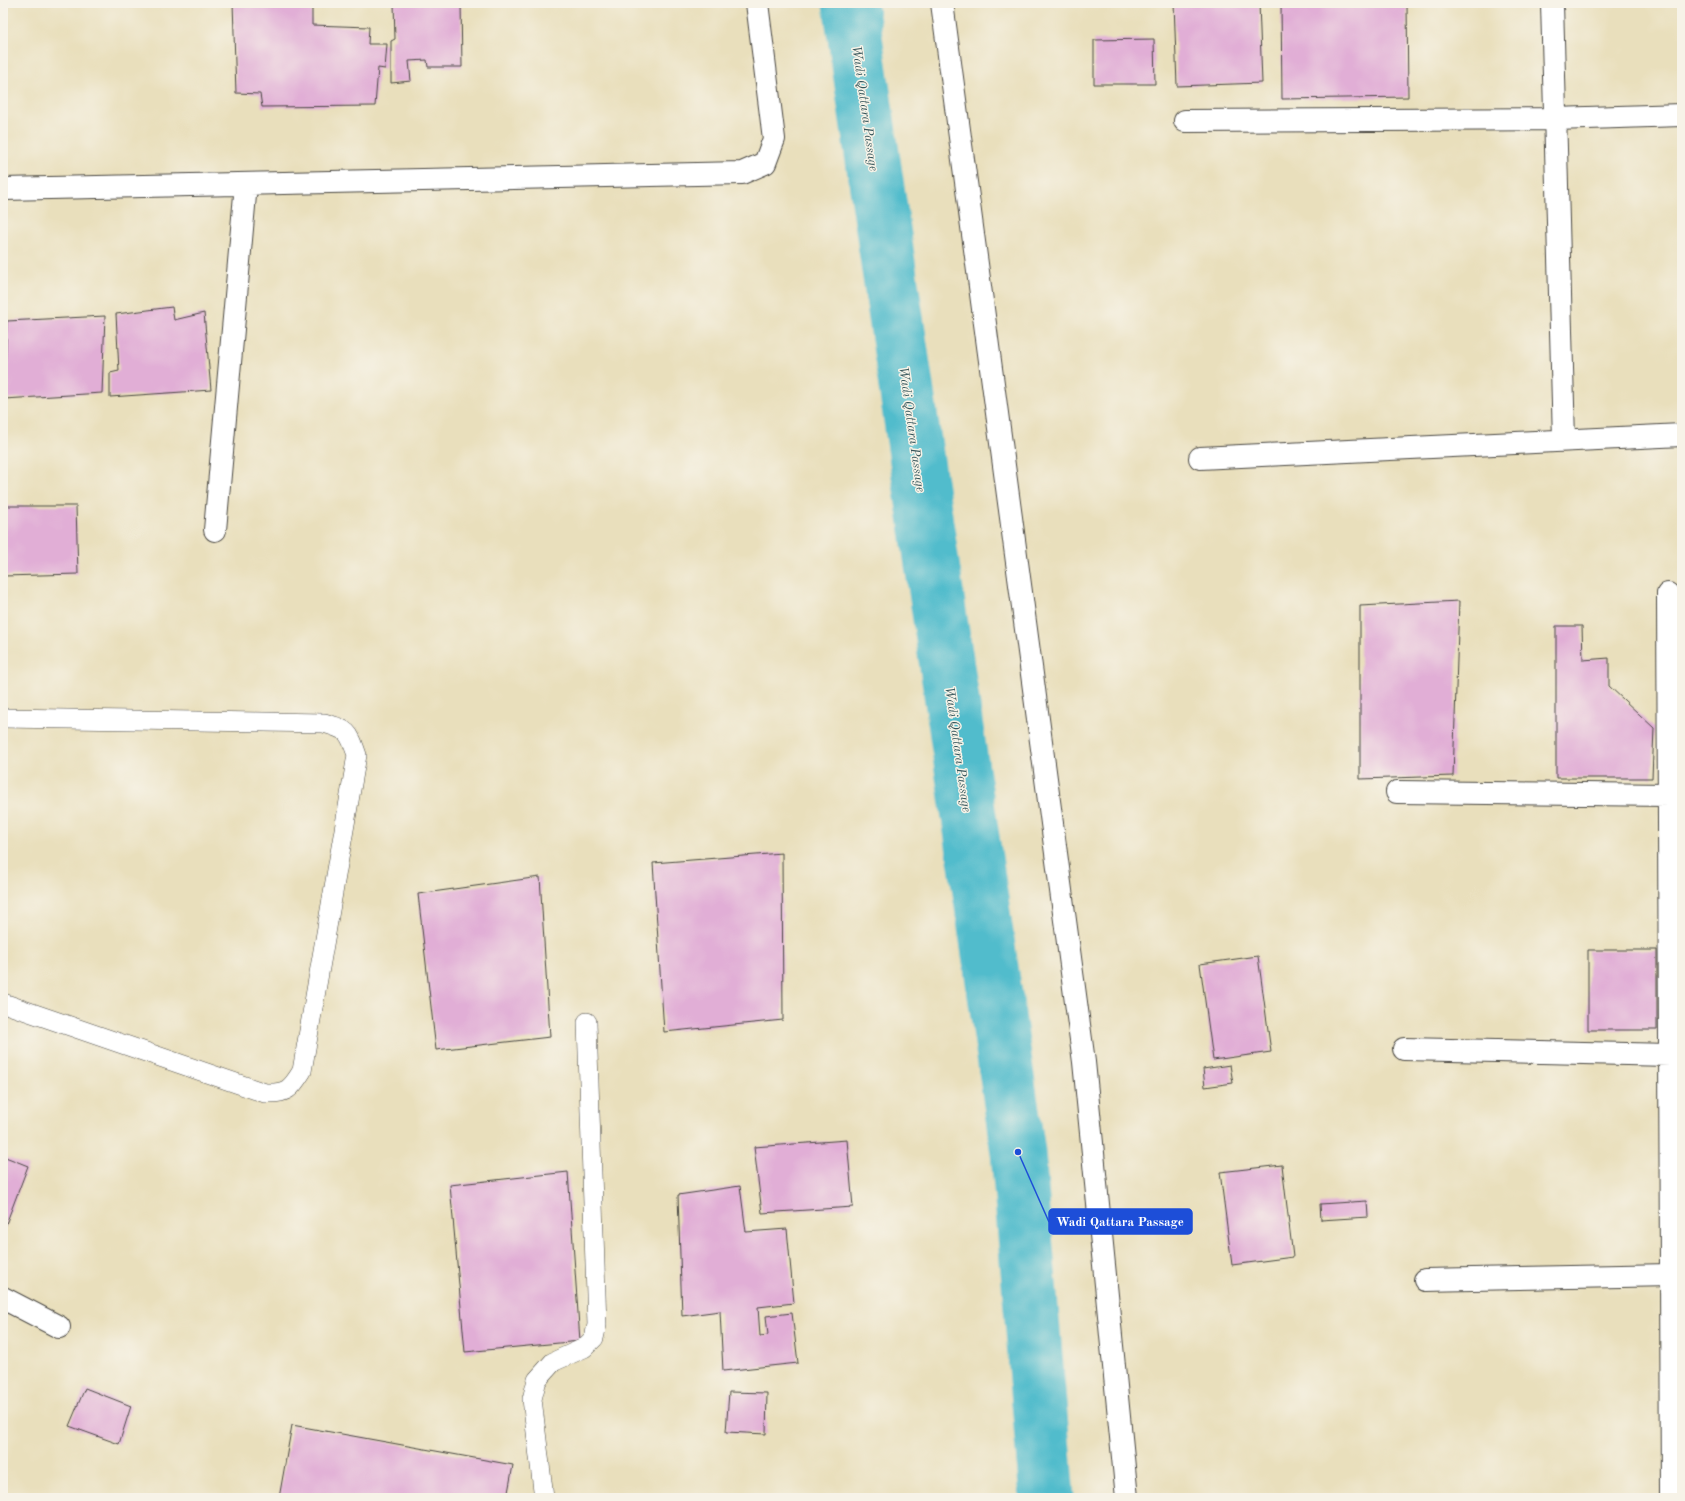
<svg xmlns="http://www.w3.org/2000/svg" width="1685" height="1501" font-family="'Old Standard TT',serif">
  <rect width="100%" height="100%" fill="#f7f3e8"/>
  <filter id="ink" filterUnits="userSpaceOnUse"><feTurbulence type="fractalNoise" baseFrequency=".025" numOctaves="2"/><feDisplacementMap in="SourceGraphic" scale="8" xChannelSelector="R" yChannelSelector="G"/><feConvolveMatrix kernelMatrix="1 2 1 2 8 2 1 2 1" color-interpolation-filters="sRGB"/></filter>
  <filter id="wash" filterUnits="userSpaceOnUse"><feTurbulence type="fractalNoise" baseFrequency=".012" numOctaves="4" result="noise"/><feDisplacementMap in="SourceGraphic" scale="16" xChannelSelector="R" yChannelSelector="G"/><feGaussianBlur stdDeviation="0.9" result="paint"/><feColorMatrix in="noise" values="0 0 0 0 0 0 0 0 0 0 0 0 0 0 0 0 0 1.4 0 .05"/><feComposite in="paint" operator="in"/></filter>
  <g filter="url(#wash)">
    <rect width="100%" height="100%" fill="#e9dfbc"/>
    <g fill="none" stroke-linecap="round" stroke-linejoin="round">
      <path stroke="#51bccc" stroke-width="55" d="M 850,3 L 1018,1152 L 1047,1498"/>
    </g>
    <g id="blocks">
      <path fill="#e1aed6" d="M 233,3 L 312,3 L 312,25 L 369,27 L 368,44 L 387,44 L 385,69 L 378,68 L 375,106 L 262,107 L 260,94 L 236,93 Z
        M 394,3 L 461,3 L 462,67 L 428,67 L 427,60 L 409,61 L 411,81 L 391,83 L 391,41 L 395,39 Z
        M 1174,3 L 1259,3 L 1262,83 L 1177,86 Z
        M 1281,3 L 1407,3 L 1408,97 L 1282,99 Z
        M 1154,39 L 1155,84 L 1094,84 L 1094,40 Z
        M 172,307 L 174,320 L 204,313 L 211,390 L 110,397 L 110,373 L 119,371 L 116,314 Z
        M 105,316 L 102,393 L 4,399 L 7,321 Z
        M 3,506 L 76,506 L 78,574 L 3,576 L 3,530 L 5,530 Z
        M 1459,601 L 1453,776 L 1360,779 L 1360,606 Z
        M 1556,626 L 1582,626 L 1583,660 L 1609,658 L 1609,686 L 1654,728 L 1652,778 L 1556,778 Z
        M 782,853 L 783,1020 L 664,1032 L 653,863 Z
        M 540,877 L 550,1037 L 436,1050 L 418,894 Z
        M 1588,950 L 1657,950 L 1657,1030 L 1588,1030 Z
        M 1258,956 L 1271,1052 L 1213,1060 L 1200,964 Z
        M 1230,1065 L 1233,1083 L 1205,1087 L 1203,1069 Z
        M 847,1140 L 853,1207 L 762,1213 L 754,1147 Z
        M 3,1156 L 28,1166 L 3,1232 Z
        M 1282,1165 L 1293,1257 L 1232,1265 L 1220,1172 Z
        M 568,1172 L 580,1341 L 465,1352 L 450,1185 Z
        M 740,1186 L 746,1232 L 787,1229 L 794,1303 L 758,1307 L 760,1336 L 768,1335 L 766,1316 L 792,1313 L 798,1363 L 723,1371 L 720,1311 L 682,1316 L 678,1195 Z
        M 1367,1201 L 1368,1217 L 1321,1220 L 1320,1204 Z
        M 85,1388 L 131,1406 L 119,1444 L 69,1426 Z
        M 729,1392 L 767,1393 L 766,1434 L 726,1432 Z
        M 292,1425 L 513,1465 L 507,1498 L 279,1498 Z"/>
    </g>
  </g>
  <g filter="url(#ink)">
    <use href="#blocks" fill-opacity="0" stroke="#484641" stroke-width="1"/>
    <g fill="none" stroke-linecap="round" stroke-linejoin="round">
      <g stroke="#484641" stroke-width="20">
        <path id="lane" d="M 3,718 L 324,723 C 349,730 349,732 357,755 L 302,1071 C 291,1089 287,1094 265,1093 L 3,1003
          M 544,1498 L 532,1399 L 537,1380 L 553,1362 L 584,1348 L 594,1338 L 597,1325 L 587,1022"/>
      </g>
      <g stroke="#484641" stroke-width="24">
        <path id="street" d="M 942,3 L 1084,1062 L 1127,1498
          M 1552,3 L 1564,440
          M 1185,121 L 1555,119 L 1682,115
          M 3,189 L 742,173 L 765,163 L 774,139 L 757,3
          M 1200,458 L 1682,435
          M 215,530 L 246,184
          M 1668,594 L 1672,1498
          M 1397,792 L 1669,795
          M 1404,1049 L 1670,1055
          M 1425,1280 L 1671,1275
          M 3,1298 L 59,1327"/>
      </g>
      <use href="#lane" stroke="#fff" stroke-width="19"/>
      <use href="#street" stroke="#fff" stroke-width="22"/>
    </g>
  </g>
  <g text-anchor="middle" stroke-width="3" stroke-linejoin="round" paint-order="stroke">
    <g font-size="13" font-style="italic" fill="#36565b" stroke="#f7f3e8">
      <text transform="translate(866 108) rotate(82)" y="5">Wadi Qattara Passage</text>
      <text transform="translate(913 429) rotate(82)" y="5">Wadi Qattara Passage</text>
      <text transform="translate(959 749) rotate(82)" y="5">Wadi Qattara Passage</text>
    </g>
  </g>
  <path fill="none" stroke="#1d4ed8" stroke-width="1.5" d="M1018 1152L1049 1222"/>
  <circle fill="#1d4ed8" stroke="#f7f3e8" stroke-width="1.5" cx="1018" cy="1152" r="4"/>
  <rect fill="#1d4ed8" stroke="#1d4ed8" stroke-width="1.5" x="1049" y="1209" width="143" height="25" rx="4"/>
  <g font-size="13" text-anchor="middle" font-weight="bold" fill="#fff">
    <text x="1120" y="1226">Wadi Qattara Passage</text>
  </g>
  <rect width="1685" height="1501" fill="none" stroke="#f7f3e8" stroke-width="16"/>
</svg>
